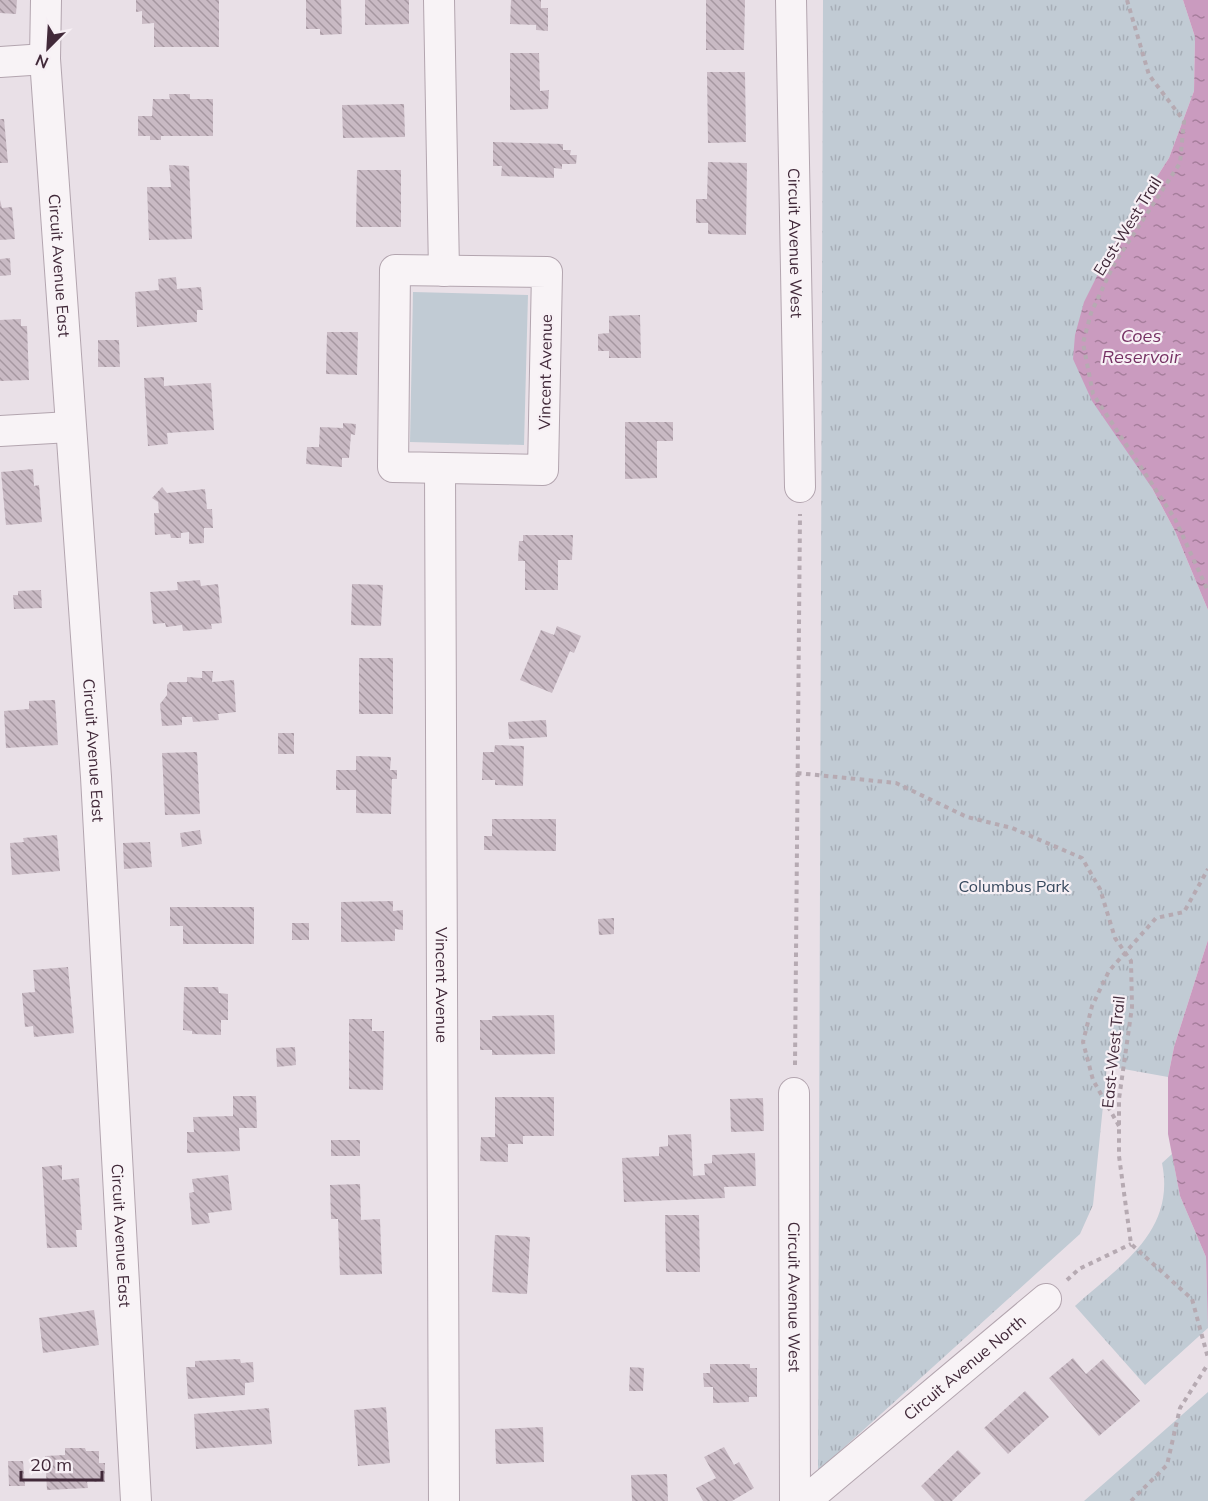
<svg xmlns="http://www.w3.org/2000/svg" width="1208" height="1501" font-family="Mulish,sans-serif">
  <defs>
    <pattern id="park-tufts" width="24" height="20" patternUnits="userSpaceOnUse" patternTransform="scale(1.5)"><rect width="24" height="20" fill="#c1cbd4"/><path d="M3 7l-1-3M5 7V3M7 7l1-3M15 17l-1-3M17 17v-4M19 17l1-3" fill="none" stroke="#a7aeb7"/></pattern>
    <pattern id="water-ripples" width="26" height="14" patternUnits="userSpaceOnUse" patternTransform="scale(1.5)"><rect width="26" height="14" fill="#ca9bbf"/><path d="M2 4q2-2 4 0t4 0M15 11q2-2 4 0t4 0" fill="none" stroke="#a67e9c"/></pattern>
    <pattern id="building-back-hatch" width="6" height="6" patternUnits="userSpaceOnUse" patternTransform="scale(1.5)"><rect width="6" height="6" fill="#c9bac4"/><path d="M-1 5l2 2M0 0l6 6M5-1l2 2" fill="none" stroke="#a597a0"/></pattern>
  </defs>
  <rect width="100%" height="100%" fill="#e9e0e7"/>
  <path fill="#c1cbd4" d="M 413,292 L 528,295 L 524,445 L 410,442 Z"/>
  <path fill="url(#park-tufts)" d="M 823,0 L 1183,0 L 1195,37 L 1194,91 L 1169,158 L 1110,250 L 1152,488 L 1175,531 L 1208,610 L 1208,940 L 1174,1047 L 1168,1077 L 1107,1066 L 1093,1205 L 1080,1234 L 818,1471 Z
    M 1172,1154 L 1180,1196 L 1206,1257 L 1208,1328 L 1145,1385 L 1075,1306 C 1120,1265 1176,1232 1162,1163 Z
    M 1208,1392 L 1208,1501 L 1084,1501 Z"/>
  <path fill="url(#water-ripples)" d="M 1183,0 L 1208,0 L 1208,610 L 1175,531 L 1152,488 L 1092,401 L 1073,359 L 1075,335 L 1084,302 L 1110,250 L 1169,158 L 1194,91 L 1195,37 Z
    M 1208,940 L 1208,1329 L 1206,1257 L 1180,1196 L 1168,1134 L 1168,1077 L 1174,1047 Z"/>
  <path fill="url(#building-back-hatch)" d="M 0,0 L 17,0 L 16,14 L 0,13 Z
    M 136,0 L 219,0 L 219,47 L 154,47 L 154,23 L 142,24 L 142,11 L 136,12 Z
    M 306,0 L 341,0 L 342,34 L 320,35 L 320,29 L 306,29 Z
    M 365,0 L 409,0 L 409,24 L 365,25 Z
    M 511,0 L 541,0 L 541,8 L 548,8 L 548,31 L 536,30 L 536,25 L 510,24 Z
    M 706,0 L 745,0 L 744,50 L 706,50 Z
    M 510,53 L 539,53 L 540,91 L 549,90 L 548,109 L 510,110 Z
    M 707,72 L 745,72 L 746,142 L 708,143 Z
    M 169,94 L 190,94 L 190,99 L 213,99 L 213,136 L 161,136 L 161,140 L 150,140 L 150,136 L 138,136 L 138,116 L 152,116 L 153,99 L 170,99 Z
    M 404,104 L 405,137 L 343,138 L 342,105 Z
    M 0,119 L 4,119 L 8,163 L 0,163 Z
    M 493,142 L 563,144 L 563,150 L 571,150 L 570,155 L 577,155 L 576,164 L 562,164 L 562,169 L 554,168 L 554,178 L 501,176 L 502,166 L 493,166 Z
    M 708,162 L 747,163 L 746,235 L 708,234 L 708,223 L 696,223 L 696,199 L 707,199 Z
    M 169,165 L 189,166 L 192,239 L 149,240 L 147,187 L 171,187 Z
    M 357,170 L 401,170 L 401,227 L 356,227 Z
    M 0,200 L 2,208 L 12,207 L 15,239 L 0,240 Z
    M 10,258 L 11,275 L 0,276 L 0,259 Z
    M 176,277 L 177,289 L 201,287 L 203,310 L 197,310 L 197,322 L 137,327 L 135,292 L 159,290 L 158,279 Z
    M 640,315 L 641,358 L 609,358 L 609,351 L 598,351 L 598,334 L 609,333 L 609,316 Z
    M 21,319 L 21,326 L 27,326 L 29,380 L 0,381 L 0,320 Z
    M 327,332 L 358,332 L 357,375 L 326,374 Z
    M 98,340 L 119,340 L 120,367 L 98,367 Z
    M 164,377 L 164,386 L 211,383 L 214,430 L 167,433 L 168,444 L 148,446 L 144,378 Z
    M 625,422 L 673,422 L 673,441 L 657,441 L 657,478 L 625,479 Z
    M 343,423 L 356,424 L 355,435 L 351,434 L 349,458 L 342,458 L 342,467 L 306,464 L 307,447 L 319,447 L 320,427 L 343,428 Z
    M 33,469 L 34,486 L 39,485 L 42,522 L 6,525 L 1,472 Z
    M 162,487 L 167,493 L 205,489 L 207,509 L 212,509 L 213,528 L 204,528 L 204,543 L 189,544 L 189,532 L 181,533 L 181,538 L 171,538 L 170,534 L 155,535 L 154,513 L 159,513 L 158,502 L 152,498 Z
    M 523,535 L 573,535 L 572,560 L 558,560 L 558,590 L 525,590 L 525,561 L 518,561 L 519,541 L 523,541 Z
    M 200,580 L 201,586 L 218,584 L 222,623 L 211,624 L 212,629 L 183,631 L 182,625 L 166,627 L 165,623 L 153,624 L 150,592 L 178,590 L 177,582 Z
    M 352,584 L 383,585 L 381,626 L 351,625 Z
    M 41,590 L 42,608 L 14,609 L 13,595 L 18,595 L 18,591 Z
    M 557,626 L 581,636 L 574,653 L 570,651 L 552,693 L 520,680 L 541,630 L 554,635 Z
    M 359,658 L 393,658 L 393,714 L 359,714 Z
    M 202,671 L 213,671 L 212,682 L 234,680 L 236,712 L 218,714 L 219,720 L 193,722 L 192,717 L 182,717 L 182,725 L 162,726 L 160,704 L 167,695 L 167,685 L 170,682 L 187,682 L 187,677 L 202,678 Z
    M 55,700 L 58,745 L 6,748 L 4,711 L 29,709 L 29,701 Z
    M 546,720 L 547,737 L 509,739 L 508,722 Z
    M 278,733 L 294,733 L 294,754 L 278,754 Z
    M 495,745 L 524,746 L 523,786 L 495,785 L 495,780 L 482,780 L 483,752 L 494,752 Z
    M 197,752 L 200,814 L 165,815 L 162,753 Z
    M 356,756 L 391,757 L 390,770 L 397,770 L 397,779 L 392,779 L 391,814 L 356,813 L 356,790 L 336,790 L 336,770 L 356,770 Z
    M 492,819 L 556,819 L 556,851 L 484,850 L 484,836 L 492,836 Z
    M 200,830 L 202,844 L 182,847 L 180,833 Z
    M 57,835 L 60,871 L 12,875 L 10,843 L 24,842 L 23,838 Z
    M 150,842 L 152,867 L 124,869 L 123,843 Z
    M 393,901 L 393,911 L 403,910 L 403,930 L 395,929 L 395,941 L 341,942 L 341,902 Z
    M 170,907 L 254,907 L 254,944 L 183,944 L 183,926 L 170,926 Z
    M 614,918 L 614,934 L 599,935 L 598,919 Z
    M 292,923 L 309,923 L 309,940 L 292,940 Z
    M 68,967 L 74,1033 L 34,1037 L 33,1026 L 25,1027 L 22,993 L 35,992 L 33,970 Z
    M 184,987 L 218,987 L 219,993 L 228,994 L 228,1020 L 221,1020 L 221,1035 L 192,1034 L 192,1031 L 183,1030 Z
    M 554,1015 L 555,1054 L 492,1055 L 492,1050 L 480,1050 L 480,1020 L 492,1020 L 492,1016 Z
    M 349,1019 L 372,1019 L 372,1031 L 384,1031 L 383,1090 L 349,1089 Z
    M 295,1047 L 296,1065 L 277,1067 L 276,1048 Z
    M 233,1096 L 256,1096 L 257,1128 L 239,1128 L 240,1151 L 187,1153 L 187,1132 L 194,1132 L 193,1117 L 233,1116 Z
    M 495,1097 L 554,1097 L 554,1136 L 523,1136 L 523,1144 L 508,1144 L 508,1162 L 480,1161 L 481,1137 L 495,1137 Z
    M 763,1098 L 764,1131 L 731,1132 L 730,1099 Z
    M 691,1134 L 693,1176 L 705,1175 L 704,1164 L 712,1163 L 712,1155 L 755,1153 L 756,1186 L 724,1187 L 725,1198 L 624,1202 L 622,1158 L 659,1156 L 659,1147 L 668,1146 L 668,1135 Z
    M 331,1140 L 360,1140 L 360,1156 L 331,1156 Z
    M 62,1165 L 62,1180 L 79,1178 L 82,1230 L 76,1230 L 77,1247 L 47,1248 L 42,1167 Z
    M 228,1175 L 232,1210 L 208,1213 L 210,1223 L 192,1225 L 189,1193 L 194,1192 L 192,1179 Z
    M 360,1184 L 361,1220 L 380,1219 L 382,1274 L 340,1275 L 338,1219 L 331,1219 L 330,1185 Z
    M 665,1215 L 699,1215 L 700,1272 L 666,1272 Z
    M 495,1235 L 530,1237 L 527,1294 L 492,1292 Z
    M 94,1310 L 99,1345 L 43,1353 L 39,1318 Z
    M 1073,1358 L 1086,1374 L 1103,1359 L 1140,1401 L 1099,1436 L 1049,1378 Z
    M 240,1359 L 241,1363 L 253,1362 L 254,1382 L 245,1383 L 245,1395 L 188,1399 L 186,1367 L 195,1367 L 195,1361 Z
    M 710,1364 L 750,1364 L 750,1368 L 757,1368 L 757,1397 L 749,1397 L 749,1402 L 713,1403 L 713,1387 L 704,1387 L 703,1373 L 710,1373 Z
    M 630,1367 L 644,1368 L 643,1391 L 629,1391 Z
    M 1025,1391 L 1049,1417 L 1008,1454 L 984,1428 Z
    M 386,1407 L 390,1463 L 358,1466 L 354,1410 Z
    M 269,1408 L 272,1444 L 196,1449 L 194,1414 Z
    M 543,1427 L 544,1462 L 496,1464 L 495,1429 Z
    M 724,1447 L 734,1465 L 739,1462 L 754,1488 L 732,1501 L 703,1501 L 696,1488 L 716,1478 L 704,1457 Z
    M 65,1448 L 85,1448 L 86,1451 L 99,1451 L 99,1463 L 105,1463 L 105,1482 L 87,1482 L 88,1488 L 47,1490 L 45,1456 L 65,1455 Z
    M 958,1450 L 981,1473 L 952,1501 L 935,1501 L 921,1486 Z
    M 8,1461 L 23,1461 L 25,1486 L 9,1486 Z
    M 667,1474 L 668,1501 L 632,1501 L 631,1475 Z"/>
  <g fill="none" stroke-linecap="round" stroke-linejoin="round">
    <g stroke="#b3a5af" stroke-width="32">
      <g id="street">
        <path id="s1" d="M 46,0 L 45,59 L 96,777 L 136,1501"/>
        <path d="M 439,0 L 444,271"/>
        <path id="s2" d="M 791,0 L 800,487"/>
        <path d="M 0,62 L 45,59"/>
        <path d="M 395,270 L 547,272 L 543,470 L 393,467 Z"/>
        <path d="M 0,431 L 70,427"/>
        <path id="s3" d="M 440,469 L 444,1501"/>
        <path id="s4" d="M 794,1093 L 795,1501"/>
        <path id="s5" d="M 805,1501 L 1046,1299"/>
      </g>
    </g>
    <path stroke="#b6aab2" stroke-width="4" stroke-dasharray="4.5 4.5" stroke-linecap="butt" d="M 1127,0 L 1149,75 L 1184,121 L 1180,163 L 1114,264 L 1091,313 L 1083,343 L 1093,394 L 1175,519 L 1208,591
      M 797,773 L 896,783 L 967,817 L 1012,828 L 1082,858 L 1100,889 L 1115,938 L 1131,961 L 1132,1007 L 1119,1099 L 1119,1156 L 1131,1244 L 1192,1299 L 1208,1358
      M 795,1065 L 800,514
      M 1119,1126 L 1093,1080 L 1083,1042 L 1092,1006 L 1109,971 L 1156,918 L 1184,912 L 1208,869
      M 1067,1280 L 1079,1269 L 1131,1244
      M 1131,1501 L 1167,1465 L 1180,1408 L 1208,1364"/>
    <use href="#street" stroke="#f8f3f6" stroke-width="30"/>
  </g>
  <g text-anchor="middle" stroke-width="4.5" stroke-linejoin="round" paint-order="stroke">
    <g font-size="16" fill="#412939" stroke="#f7f0f5">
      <text transform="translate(1127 226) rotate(-58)" y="6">East-West Trail</text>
      <text dy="6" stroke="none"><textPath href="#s2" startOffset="243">Circuit Avenue West</textPath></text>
      <text dy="6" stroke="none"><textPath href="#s1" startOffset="266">Circuit Avenue East</textPath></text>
      <text transform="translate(545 372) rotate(-89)" y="6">Vincent Avenue</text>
      <text dy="6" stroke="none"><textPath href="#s1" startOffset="752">Circuit Avenue East</textPath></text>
      <text dy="6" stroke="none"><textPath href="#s3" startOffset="516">Vincent Avenue</textPath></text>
      <text transform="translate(1113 1052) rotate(-84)" y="6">East-West Trail</text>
      <text dy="6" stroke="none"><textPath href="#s1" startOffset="1238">Circuit Avenue East</textPath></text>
      <text dy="6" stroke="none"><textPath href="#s4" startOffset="204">Circuit Avenue West</textPath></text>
      <text dy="6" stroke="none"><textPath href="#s5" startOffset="208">Circuit Avenue North</textPath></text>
    </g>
    <g font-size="16" fill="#36485d" stroke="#f7f0f5">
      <text x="1014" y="892">Columbus Park</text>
    </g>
    <g font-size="18" font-style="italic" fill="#763264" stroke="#f7f0f5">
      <text x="1141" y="342">Coes<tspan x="1141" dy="21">Reservoir</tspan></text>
    </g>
  </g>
  <g transform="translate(48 48) rotate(204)" stroke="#f7f0f5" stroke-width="4.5" paint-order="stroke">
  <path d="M0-4.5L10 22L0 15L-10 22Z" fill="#412939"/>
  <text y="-9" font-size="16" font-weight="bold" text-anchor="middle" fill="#412939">N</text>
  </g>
  <path d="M21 1471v9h81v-9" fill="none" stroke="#412939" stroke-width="3"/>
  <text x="30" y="1471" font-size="18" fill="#412939" stroke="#f7f0f5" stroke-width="4.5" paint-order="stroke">20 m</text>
</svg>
